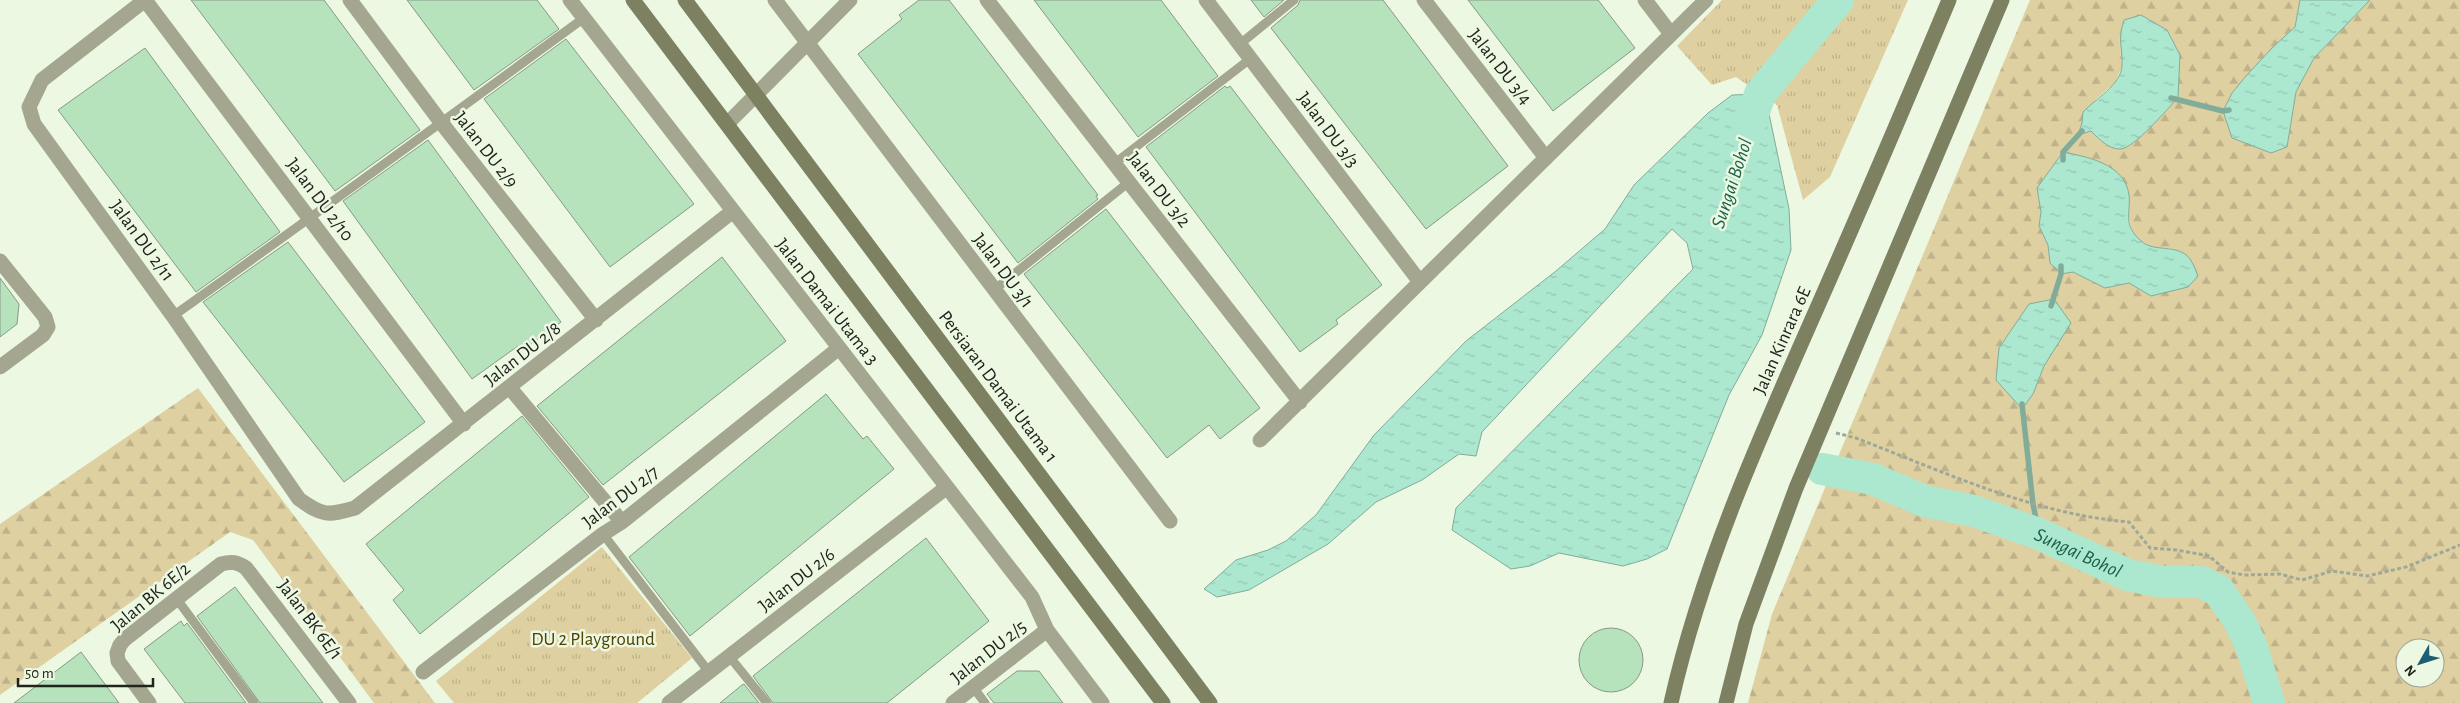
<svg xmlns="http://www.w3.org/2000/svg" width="2460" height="703" font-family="'Alegreya Sans',sans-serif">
  <defs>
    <pattern id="forest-firs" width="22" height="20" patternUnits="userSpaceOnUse" patternTransform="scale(1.25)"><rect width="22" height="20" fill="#dfd0a1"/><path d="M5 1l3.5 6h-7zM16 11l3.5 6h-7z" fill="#bfb28a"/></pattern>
    <pattern id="park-tufts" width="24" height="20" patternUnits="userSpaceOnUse" patternTransform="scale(1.25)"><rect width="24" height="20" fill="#dfd0a1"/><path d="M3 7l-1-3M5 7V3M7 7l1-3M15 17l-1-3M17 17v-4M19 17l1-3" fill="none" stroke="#bfb28a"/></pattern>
    <pattern id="water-ripples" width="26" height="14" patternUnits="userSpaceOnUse" patternTransform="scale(1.25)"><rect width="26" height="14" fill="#ace7d0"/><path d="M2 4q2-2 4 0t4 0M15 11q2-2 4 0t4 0" fill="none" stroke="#94c6b2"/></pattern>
  </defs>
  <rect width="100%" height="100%" fill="#ecf8e2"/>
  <path fill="url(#forest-firs)" fill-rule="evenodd" d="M 2030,0 L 2300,0 L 2295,27 L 2272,48 L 2232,93 L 2287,147 L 2296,92 L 2314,58 L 2370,0 L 2460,0 L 2460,703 L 1748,703 L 1772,614 ZM 2119,36 L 2131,145 L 2106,145 L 2090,131 L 2078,134 L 2096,99 L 2115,83 L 2122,67 ZM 2037,188 L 2129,195 C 2127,213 2128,241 2150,247 C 2156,249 2164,248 2170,248 L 2151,295 L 2129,282 L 2105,288 L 2087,277 L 2050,263 L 2048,245 L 2039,226 L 2041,212 ZM 1999,348 L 2044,366 L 2033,394 ZM 2405,648 L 2435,648 L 2435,678 L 2405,678 Z
    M 198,388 L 435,703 L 374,703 L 253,540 L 230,532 L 0,695 L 0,524 Z"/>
  <path fill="url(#park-tufts)" d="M 1722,0 L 1908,0 L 1830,177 L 1803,200 L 1777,105 L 1736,77 L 1712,85 L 1677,46 Z
    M 602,547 L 692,658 L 637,703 L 454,703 L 436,681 Z"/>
  <path fill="url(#water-ripples)" stroke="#82ac9a" d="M 2300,0 L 2370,0 L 2314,58 L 2296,92 L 2287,147 L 2271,153 L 2232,138 L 2223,111 L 2232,93 L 2246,76 L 2272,48 L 2295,27 Z
    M 2141,15 L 2167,30 L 2180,55 L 2178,98 C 2167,109 2134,149 2120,149 C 2108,149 2099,139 2091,131 L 2078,135 L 2082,123 L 2083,112 C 2095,99 2121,85 2122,66 C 2123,46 2117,41 2124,20 Z
    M 1760,94 L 1768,109 L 1789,209 L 1791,250 L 1762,335 L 1729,395 L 1667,549 L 1647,559 L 1623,566 L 1559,553 L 1530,566 L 1511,569 L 1452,530 L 1456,508 L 1693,269 L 1687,243 L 1672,229 L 1482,432 L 1476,456 L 1459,454 L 1422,480 L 1376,502 L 1328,544 L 1249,590 L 1217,597 L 1204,589 L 1236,560 L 1268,550 L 1286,541 L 1316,515 L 1374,435 L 1466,341 L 1556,271 L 1605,229 L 1634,185 L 1708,113 L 1732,95 Z
    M 2063,152 C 2088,157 2125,164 2129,195 C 2131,214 2122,224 2141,241 C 2154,253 2178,243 2190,259 C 2193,263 2196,271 2198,276 L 2188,287 L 2151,296 L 2129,283 L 2105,288 L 2073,272 L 2061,274 L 2050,263 L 2048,245 L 2039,226 L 2041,212 L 2037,188 Z
    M 2054,299 L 2071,323 L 2044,366 L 2033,394 L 2022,409 L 1996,380 L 1999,348 L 2029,304 Z"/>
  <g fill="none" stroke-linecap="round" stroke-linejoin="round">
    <path stroke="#82ac9a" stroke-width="5.5" d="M 2171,98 L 2223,111 L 2229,110
      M 2063,160 L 2063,152 L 2082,131
      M 2051,306 L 2061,274 L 2061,266
      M 2022,404 L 2033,504 L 2039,534"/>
    <g stroke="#ace7d0" stroke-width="32">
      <path d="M 1746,135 L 1760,94 L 1838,0"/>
      <path id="s1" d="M 1822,469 L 1873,479 L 1924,501 L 1974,511 L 2039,534 L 2128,575 L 2163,582 L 2202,582 L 2219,591 L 2240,622 L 2252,648 L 2269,703"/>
    </g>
  </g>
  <path fill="#b6e2bc" stroke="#869989" d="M 191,0 L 324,0 L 420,130 L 335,191 Z
    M 407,0 L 537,0 L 559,29 L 474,90 Z
    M 919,0 L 949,0 L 1098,195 L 1096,196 L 1098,199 L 1018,263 L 858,54 L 902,19 L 899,15 Z
    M 1034,0 L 1161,0 L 1218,76 L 1138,137 Z
    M 1251,0 L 1284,0 L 1264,17 Z
    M 1300,0 L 1383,0 L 1508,166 L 1426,229 L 1271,28 L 1298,5 Z
    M 1468,0 L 1598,0 L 1635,48 L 1553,111 Z
    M 566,39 L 694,204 L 610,267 L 484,99 Z
    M 145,48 L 280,232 L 196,292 L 58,110 Z
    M 1225,86 L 1227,88 L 1230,86 L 1382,285 L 1336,320 L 1338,324 L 1300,352 L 1146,147 Z
    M 428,140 L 561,322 L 522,351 L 518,346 L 472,379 L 343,201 Z
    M 1106,209 L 1260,408 L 1220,439 L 1209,425 L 1167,458 L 1024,274 Z
    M 288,242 L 425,422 L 344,482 L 203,302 Z
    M 722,257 L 786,341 L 603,485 L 537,406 Z
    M 0,278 L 19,304 L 17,324 L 0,337 Z
    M 826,394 L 863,439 L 867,436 L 894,469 L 690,636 L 629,557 Z
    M 522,416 L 589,497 L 420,634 L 393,600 L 404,590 L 366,544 Z
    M 926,538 L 989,621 L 887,703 L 773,703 L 753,676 Z
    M 235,587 L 323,703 L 260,703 L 197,616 Z
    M 181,621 L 184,626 L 187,623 L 246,703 L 185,703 L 144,649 Z
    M1579 660a32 32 0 1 1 64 0a32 32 0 1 1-64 0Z
    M 81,652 L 119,703 L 14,703 Z
    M 1017,671 L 1039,671 L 1063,703 L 994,703 L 987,694 Z
    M 744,684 L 759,703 L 720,703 L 742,685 Z"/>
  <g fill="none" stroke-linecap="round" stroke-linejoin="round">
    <path stroke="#9fa898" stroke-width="3" stroke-dasharray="4 2.5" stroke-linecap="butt" d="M 1836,433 L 1856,438 C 1944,472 2033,514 2129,522 L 2150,548 L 2177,550 L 2209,556 L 2228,572 L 2244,575 L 2280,574 L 2302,580 L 2332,571 L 2367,576 L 2406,567 L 2460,545"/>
    <path stroke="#a4a690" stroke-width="9" d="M 1240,44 L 1294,0
      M 1115,163 L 1250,59
      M 994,290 L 1129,182
      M 173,316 C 311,218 447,118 584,18
      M 603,534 L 709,672
      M 176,598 L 254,703
      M 729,656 L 767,703
      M 973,687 L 985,703"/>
    <path stroke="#a4a690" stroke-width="15" d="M 145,0 L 42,80 L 29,107 L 34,124 L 173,316 L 299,499 C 323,516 327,516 355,508 L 733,211
      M 145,0 L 464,424
      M 350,0 L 440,121 L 596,320
      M 570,0 L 1032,597 L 1047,630 L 1102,703
      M 775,0 L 1170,521
      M 987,0 L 1300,402
      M 1206,0 L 1420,282
      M 1424,0 L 1546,158
      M 1645,0 L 1671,34
      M 728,123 L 850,0
      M 0,261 L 45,317 L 48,327 L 43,335 L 0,367
      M 510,388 L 622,522
      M 1260,440 L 1706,0
      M 423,672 L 603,534 L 622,522 L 839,348
      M 149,703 L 118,661 L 117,653 L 120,645 L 125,639 L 221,564 C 232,561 237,562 246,568 L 349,703
      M 669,703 L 947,487
      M 953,703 L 1047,630"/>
    <path stroke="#7e8161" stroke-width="15" d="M 633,0 L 1163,703
      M 685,0 L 1210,703
      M 1671,703 C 1702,565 1760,437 1817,308 C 1862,206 1906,103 1949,0
      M 1726,703 L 1746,624 L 1796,488 L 2002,0"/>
  </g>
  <g text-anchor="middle" stroke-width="5" stroke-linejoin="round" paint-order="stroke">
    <g font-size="19" fill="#20241c" stroke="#ecf8e2">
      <text transform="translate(1501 66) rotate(52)" y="7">Jalan DU 3/4</text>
      <text transform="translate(1329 129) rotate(53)" y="7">Jalan DU 3/3</text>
      <text transform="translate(487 149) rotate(52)" y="7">Jalan DU 2/9</text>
      <text transform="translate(1160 189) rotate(52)" y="7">Jalan DU 3/2</text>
      <text transform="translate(321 199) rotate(53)" y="7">Jalan DU 2/10</text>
      <text transform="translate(143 240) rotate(54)" y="7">Jalan DU 2/11</text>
      <text transform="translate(1004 270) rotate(53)" y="7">Jalan DU 3/1</text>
      <text transform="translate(828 301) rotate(52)" y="7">Jalan Damai Utama 3</text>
      <text transform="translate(1781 340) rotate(-66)" y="7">Jalan Kinrara 6E</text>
      <text transform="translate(522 353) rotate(-38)" y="7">Jalan DU 2/8</text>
      <text transform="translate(999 386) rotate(53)" y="7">Persiaran Damai Utama 1</text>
      <text transform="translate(620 496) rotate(-37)" y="7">Jalan DU 2/7</text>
      <text transform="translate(796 579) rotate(-38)" y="7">Jalan DU 2/6</text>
      <text transform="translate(150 596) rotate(-40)" y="7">Jalan BK 6E/2</text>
      <text transform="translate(311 619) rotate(53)" y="7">Jalan BK 6E/1</text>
      <text transform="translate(988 651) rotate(-38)" y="7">Jalan DU 2/5</text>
    </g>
    <g font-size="19" fill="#514000" stroke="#ecf8e2">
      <text x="593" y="645">DU 2 Playground</text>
    </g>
    <g font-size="20" font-style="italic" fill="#19614b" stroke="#ecf8e2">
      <text transform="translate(1731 183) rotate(-72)" y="7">Sungai Bohol</text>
      <text dy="7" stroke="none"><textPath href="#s1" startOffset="271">Sungai Bohol</textPath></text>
    </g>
  </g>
  <g transform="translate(2420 663) rotate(231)"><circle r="24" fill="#ecf8e2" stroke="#9aa393"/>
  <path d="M0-4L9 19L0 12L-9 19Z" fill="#1e5e74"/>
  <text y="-8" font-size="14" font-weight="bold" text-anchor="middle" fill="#20241c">N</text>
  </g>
  <path d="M18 678v8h135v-8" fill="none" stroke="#20241c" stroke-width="2.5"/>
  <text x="25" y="678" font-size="15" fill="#20241c" stroke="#ecf8e2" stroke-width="4" paint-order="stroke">50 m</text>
</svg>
